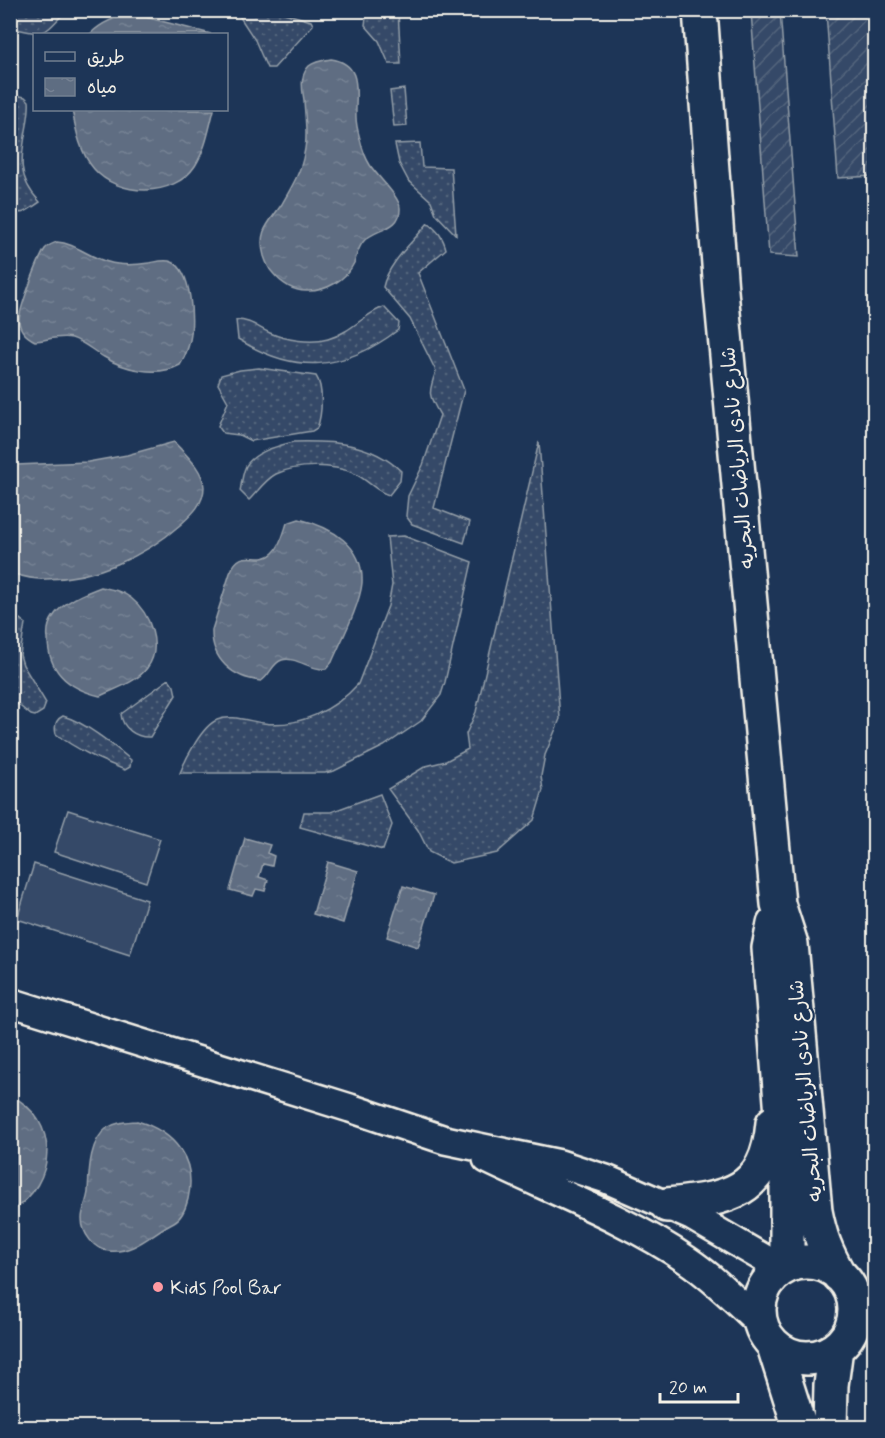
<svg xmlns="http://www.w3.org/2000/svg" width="885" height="1438" font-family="Mynerve,'Playpen Sans Arabic',sans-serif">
  <defs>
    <pattern id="grass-dots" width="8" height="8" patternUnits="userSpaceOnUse" patternTransform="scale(1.5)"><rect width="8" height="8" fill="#354a67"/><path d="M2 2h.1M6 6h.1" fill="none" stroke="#53657d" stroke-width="1.8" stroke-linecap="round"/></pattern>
    <pattern id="garden-furrows" width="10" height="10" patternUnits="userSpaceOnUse" patternTransform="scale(1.5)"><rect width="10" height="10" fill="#354a67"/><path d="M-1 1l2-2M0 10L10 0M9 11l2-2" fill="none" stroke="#53657d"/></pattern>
    <pattern id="water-ripples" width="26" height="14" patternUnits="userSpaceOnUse" patternTransform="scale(1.5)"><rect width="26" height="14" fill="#5e6d82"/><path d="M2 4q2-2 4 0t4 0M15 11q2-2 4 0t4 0" fill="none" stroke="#768294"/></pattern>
  </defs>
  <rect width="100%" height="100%" fill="#1d3557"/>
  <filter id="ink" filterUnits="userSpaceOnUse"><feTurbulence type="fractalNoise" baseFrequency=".0167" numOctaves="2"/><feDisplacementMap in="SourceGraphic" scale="12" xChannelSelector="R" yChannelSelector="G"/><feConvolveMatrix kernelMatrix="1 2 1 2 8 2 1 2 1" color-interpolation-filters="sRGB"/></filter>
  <g filter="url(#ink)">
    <path fill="url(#grass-dots)" stroke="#949ea8" stroke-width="1.5" d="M 10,11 L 11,10 L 66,11 C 41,37 47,35 11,28 Z
      M 236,11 L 277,11 L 311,21 L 313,25 L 274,68 L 267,68 L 255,40 Z
      M 373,11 L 398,11 L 401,64 L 389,64 L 379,41 L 365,25 L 366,18 Z
      M 404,89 L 407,126 L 394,127 L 390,91 Z
      M 10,94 L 25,97 L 29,101 C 30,109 28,117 27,125 C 21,156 16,178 40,202 C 26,211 17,222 11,200 Z
      M 420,143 L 422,167 L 451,168 L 456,235 L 436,214 L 431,201 L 408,180 L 399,163 L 395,144 Z
      M 428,223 C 438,231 443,237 446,249 L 418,273 L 464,390 L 434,508 L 470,522 L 464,543 L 412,524 L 406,516 L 408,496 L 423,465 L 440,415 C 428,395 428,393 436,371 L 410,319 L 383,287 C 388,263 413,242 428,223 Z
      M 384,307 L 399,323 L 398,330 C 344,371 295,375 238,339 L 236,320 C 250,320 257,327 270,333 C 286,340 311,344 328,339 C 352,332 365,313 384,307 Z
      M 259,368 L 316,376 C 324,388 322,415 317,428 L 312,431 L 251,441 L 239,435 L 223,433 L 218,426 L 228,402 L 218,384 L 221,375 L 240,370 Z
      M 293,442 C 333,441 370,442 401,471 L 400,481 L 389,495 C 376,492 366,478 353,473 C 332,464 297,464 276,474 C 266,479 257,492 249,500 L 240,491 C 242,483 242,470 248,463 C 259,450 279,446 293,442 Z
      M 539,442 L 560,719 L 545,755 L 541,776 L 543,790 L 534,820 L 497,853 L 451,863 L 429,852 L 418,830 L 388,789 L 426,766 L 446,761 L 468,749 L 466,734 L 476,712 Z
      M 404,536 L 472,562 L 445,682 L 441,695 L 421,721 L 384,746 L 334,771 L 325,773 L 180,773 C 186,758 202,726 217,720 C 231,714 248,721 263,723 C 298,728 335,710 358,684 L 388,606 L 392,585 L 387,537 Z
      M 20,619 L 25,623 L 20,655 L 23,665 L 46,703 L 43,711 L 35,716 L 31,715 L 11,699 L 11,620 Z
      M 169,679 L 174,686 L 176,695 L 150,737 C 136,738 122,728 121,714 Z
      M 63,716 C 85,722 113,745 131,760 L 130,767 L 125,770 C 100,760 77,750 56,734 C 54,726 55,720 63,716 Z
      M 380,794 L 392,825 L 383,850 L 300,827 L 304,812 L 331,812 Z"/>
    <path fill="url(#garden-furrows)" stroke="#949ea8" stroke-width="1.5" d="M 751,11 L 780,11 L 799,257 L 769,255 Z
      M 826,11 L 874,11 L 874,176 L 838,178 Z"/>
    <path fill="#354a67" stroke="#949ea8" stroke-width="1.5" d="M 68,810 L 160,839 L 146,882 L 54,852 Z
      M 34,864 L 147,900 L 130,955 L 17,919 Z"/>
    <path fill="url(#water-ripples)" stroke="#9aa2ab" stroke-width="1.5" d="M 134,14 L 211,34 L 90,34 C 102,22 117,16 134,14 Z
      M 331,59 C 364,64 355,93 356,117 C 356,124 358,132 360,139 C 362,148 365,157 370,165 C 376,175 400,197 400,208 C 401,231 374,228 363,242 C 358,248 357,255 354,263 C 346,280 325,292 306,291 C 292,291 281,283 272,272 C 268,268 266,262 264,256 C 257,231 269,223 282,204 C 291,188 301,172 304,154 C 308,137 305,118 304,100 C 303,93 301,85 303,78 C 303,74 307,68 309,66 C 315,61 324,60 331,59 Z
      M 72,110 L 214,110 C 209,128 206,149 195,166 C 174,198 118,197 94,169 C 80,153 76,130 72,110 Z
      M 57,242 C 75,243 90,258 108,262 C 121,266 136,265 149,263 C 156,262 165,259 172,262 C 192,270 194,322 190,340 C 188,349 185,357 180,365 C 157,377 125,370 104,357 C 93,351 84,342 72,338 C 60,335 47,340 35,341 C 27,337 19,330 19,320 C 20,307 38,260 45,249 C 48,245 52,244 57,242 Z
      M 174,442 C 185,454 203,469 204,487 C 204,504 191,515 180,525 C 144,557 94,579 46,579 C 35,580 24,577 14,574 L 11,572 L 10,480 L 16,465 L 88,462 L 127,455 Z
      M 299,519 C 331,527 364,545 362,583 C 360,605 341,641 332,662 L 326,669 C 311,671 296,656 282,660 C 272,663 270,676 261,681 C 232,678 211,659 212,630 L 230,573 C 241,544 259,567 273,553 C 281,546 284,532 287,523 Z
      M 101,587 C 111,589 122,591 131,598 C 150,613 163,647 147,668 C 137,682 115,689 100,696 C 70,689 48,672 48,639 C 47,632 48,624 53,617 C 62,602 85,593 101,587 Z
      M 245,838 L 270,845 L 267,853 L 274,856 L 272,866 L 263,864 L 259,877 L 268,880 L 265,891 L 256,889 L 253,896 L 230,890 Z
      M 328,862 L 358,871 L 343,923 L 313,914 Z
      M 403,886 L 434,895 L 418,947 L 387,937 Z
      M 10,1095 C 61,1120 57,1184 11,1211 Z
      M 137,1121 C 175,1132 197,1160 188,1199 C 186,1207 182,1218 174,1222 C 153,1232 135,1254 109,1251 C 94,1250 82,1233 82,1219 C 82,1210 87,1201 88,1192 C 89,1172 89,1141 107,1128 C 116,1122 126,1122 137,1121 Z"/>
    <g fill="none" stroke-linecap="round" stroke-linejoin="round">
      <g stroke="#f4f1e8" stroke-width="32">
        <path id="minor" d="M 10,1002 L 350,1108 L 445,1140 L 560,1164 L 606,1179 L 693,1217 L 782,1269
          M 487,1159 C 553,1191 627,1219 687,1260 C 714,1278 737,1302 760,1323"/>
      </g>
      <g stroke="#f4f1e8" stroke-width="38">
        <path id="major" d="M 700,10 L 721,291 L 778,904 L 791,944 L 815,1211 C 820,1237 826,1252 839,1275
          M 774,924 L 769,948 L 787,1179 L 787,1266
          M 667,1205 C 728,1199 767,1193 773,1123
          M759 1310a48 48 0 1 1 96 0a48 48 0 1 1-96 0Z
          M 774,1346 L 800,1428
          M 830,1428 L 831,1385 L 836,1348"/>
      </g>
      <use href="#minor" stroke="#1d3557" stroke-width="27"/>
      <use href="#major" stroke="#1d3557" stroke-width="33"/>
    </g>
  </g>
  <circle fill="#ff9aa2" stroke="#1d3557" stroke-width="2" cx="158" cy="1287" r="6"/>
  <g text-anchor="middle" stroke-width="4.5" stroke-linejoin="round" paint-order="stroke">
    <g font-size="20" fill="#f4f1e8" stroke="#1d3557">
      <text transform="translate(737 458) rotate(-95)" y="7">شارع نادى الرياضات البحريه</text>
      <text transform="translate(805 1091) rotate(-95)" y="7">شارع نادى الرياضات البحريه</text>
    </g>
    <g font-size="20" fill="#f4f1e8" stroke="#1d3557" text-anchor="start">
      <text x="170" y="1294">Kids Pool Bar</text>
    </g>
  </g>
  <rect width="885" height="1438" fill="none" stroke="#1d3557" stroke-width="36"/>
  <rect x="18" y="18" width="849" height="1402" fill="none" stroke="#f4f1e8" stroke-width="2" filter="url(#ink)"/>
  <rect x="33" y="33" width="195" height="78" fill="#1d3557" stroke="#738091" stroke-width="1.5"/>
  <rect x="45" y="52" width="30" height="9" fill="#1d3557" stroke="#738091" stroke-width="1.5"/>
  <text x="87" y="63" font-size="18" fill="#f4f1e8">طريق</text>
  <rect x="45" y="78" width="30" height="18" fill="url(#water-ripples)" stroke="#738091" stroke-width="1.5"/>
  <text x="87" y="93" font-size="18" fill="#f4f1e8">مياه</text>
  <path d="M660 1393v9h78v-9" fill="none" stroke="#f4f1e8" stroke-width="3"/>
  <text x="669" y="1393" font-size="18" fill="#f4f1e8" stroke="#1d3557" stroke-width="4.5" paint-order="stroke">20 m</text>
</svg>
